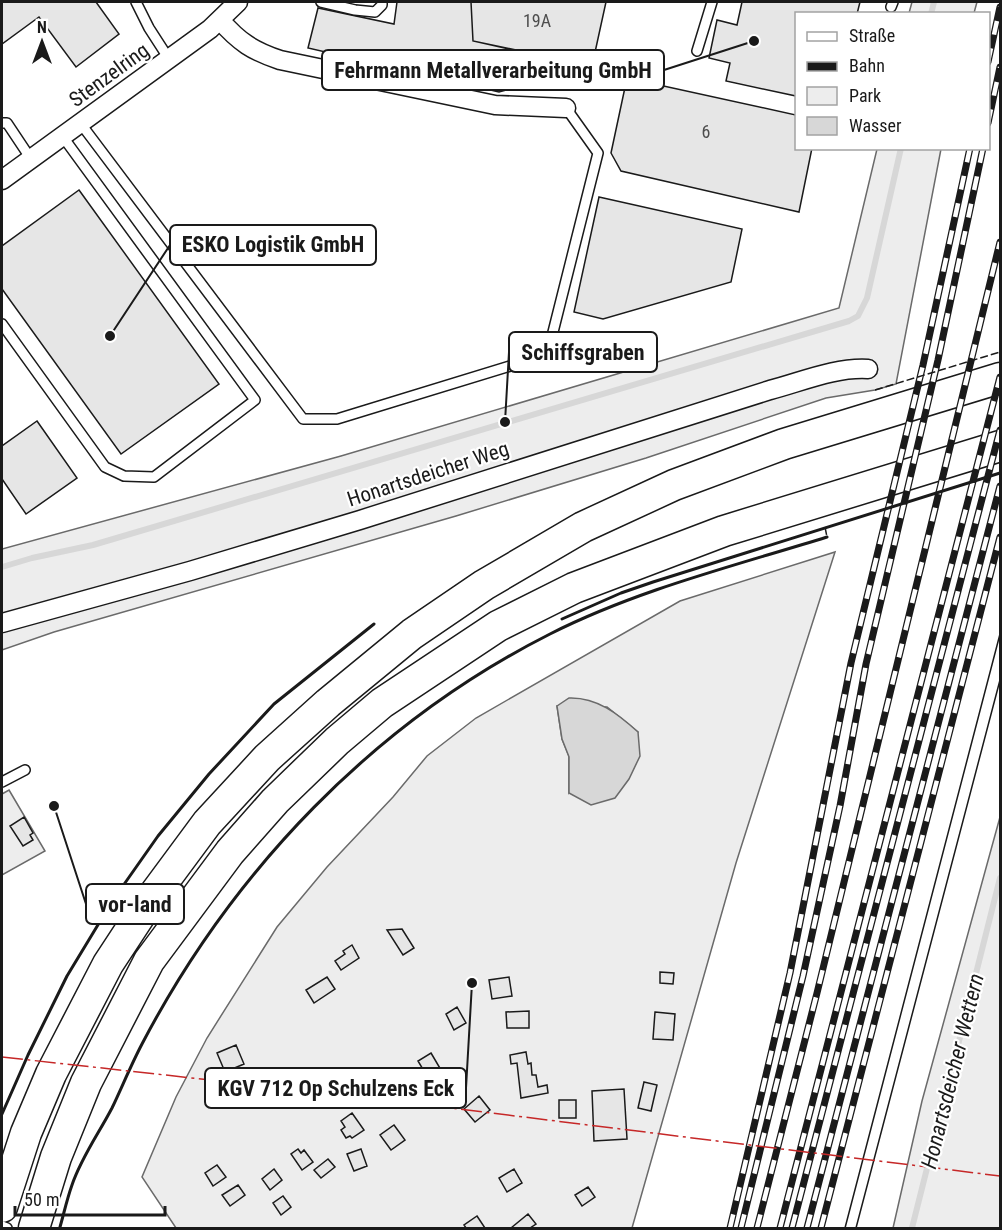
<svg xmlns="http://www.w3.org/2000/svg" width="1002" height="1230" font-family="'Roboto Condensed',sans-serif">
  <rect width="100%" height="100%" fill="#fff"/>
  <path fill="#ededed" stroke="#6a6a6a" stroke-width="1.5" fill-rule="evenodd" d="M 912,2 L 977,2 L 974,13 L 909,13 Z
    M 877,149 L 941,149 L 896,384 L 875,390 L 826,398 L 646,458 L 456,516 L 54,632 L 2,650 L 2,549 L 341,456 L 839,308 Z
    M 835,552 L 736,863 L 632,1228 L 176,1228 L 142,1177 L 176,1097 L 207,1038 L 277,927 L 327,867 L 393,797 L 427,756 L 476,718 L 680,601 ZM 557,706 L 607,707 L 638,732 L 569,793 L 569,756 L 562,739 Z
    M 9,790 L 45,851 L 2,875 L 2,794 Z
    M 1000,817 L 1000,1228 L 893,1228 L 922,1101 Z"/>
  <path fill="#d7d7d7" stroke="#6a6a6a" stroke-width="1.5" d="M 569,698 C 597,697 618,714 638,732 L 640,756 L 629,779 L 615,798 L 591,805 L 569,793 L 569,757 L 562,739 L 557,706 Z"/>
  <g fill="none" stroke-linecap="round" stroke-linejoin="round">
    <path stroke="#d7d7d7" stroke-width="6" d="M 931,14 L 934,2
      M 2,567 L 32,558 L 93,545 L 849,321 L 858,316 L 867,298 L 901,148
      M 912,1228 L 1000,878"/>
  </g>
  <path fill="#e6e6e6" stroke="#1a1a1a" stroke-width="1.5" d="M 2,2 L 96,2 L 119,34 L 76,67 L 39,17 L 2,44 Z
    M 397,2 L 471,2 L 473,41 L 540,56 L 533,83 L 499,92 L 308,48 L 318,8 L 394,24 Z
    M 471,2 L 606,2 L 592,66 L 473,41 Z
    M 742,2 L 860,2 L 857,14 L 796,14 L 796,96 L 726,81 L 730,63 L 709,58 L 717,20 L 737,25 Z
    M 627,78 L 796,115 L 796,148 L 812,148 L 799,212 L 621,171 L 611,153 Z
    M 79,190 L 219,384 L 121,454 L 2,289 L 2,246 Z
    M 599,197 L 742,229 L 731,282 L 603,319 L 574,312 Z
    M 37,421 L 77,478 L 26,514 L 2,479 L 2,446 Z
    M 24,817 L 33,833 L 30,835 L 33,840 L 23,846 L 10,826 Z
    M 402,929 L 414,948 L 403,955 L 387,930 Z
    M 352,945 L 359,958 L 341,970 L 335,961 L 345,954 L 343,951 Z
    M 660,972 L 674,973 L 673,984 L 660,983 Z
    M 327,977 L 335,989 L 314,1003 L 306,990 Z
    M 509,977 L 512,996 L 492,999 L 489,980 Z
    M 457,1007 L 466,1023 L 454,1030 L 446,1014 Z
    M 529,1011 L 529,1028 L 507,1028 L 506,1012 Z
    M 655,1012 L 675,1014 L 673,1040 L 653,1039 Z
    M 236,1045 L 244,1064 L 225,1072 L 217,1053 Z
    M 526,1052 L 528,1064 L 531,1063 L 532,1075 L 536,1075 L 538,1087 L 547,1085 L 548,1093 L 521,1098 L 517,1063 L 511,1064 L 510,1055 Z
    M 431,1053 L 444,1075 L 431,1083 L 418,1061 Z
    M 644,1082 L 657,1085 L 651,1111 L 638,1108 Z
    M 624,1089 L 627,1139 L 594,1141 L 592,1091 Z
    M 479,1096 L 490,1110 L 475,1122 L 464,1109 Z
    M 559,1100 L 576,1100 L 576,1118 L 559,1118 Z
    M 352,1113 L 364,1130 L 352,1138 L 350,1136 L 346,1138 L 341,1130 L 345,1127 L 341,1121 Z
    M 394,1125 L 405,1140 L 391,1150 L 380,1135 Z
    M 298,1149 L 301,1153 L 304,1150 L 313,1162 L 302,1170 L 291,1154 Z
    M 361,1149 L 367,1166 L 354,1171 L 347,1154 Z
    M 328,1159 L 335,1167 L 321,1178 L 314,1170 Z
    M 217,1165 L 226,1177 L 213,1186 L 205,1173 Z
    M 274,1169 L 282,1180 L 270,1190 L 262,1179 Z
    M 514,1169 L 522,1183 L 507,1192 L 499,1178 Z
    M 238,1185 L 245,1195 L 230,1206 L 222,1195 Z
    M 588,1187 L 595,1197 L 582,1206 L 575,1195 Z
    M 283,1196 L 291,1207 L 281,1215 L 273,1203 Z
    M 528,1214 L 536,1224 L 530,1228 L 511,1228 Z
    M 477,1216 L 485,1228 L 466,1228 L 464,1225 Z"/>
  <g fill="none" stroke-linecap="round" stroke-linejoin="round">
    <g stroke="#1a1a1a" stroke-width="12">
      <path id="service" d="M 136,2 L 149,28 L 169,59
        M 321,2 L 355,10 L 375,12 L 382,5 L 382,2
        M 891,7 L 893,2
        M 697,51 L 712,2
        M 2,123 L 7,123 L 31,159
        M 81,124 L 303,419 L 337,419 L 533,359 L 551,340 L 598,153 L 566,108
        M 2,324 L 105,467 L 124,476 L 154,477 L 255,400 L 63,137
        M 2,782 L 25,770
        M 2,1226 L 7,1228"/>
    </g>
    <g stroke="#1a1a1a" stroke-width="21">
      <path id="minor" d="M 220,20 C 239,42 253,51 280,60 L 495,105 L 566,108
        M 2,180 L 210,29 L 238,2
        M 2,623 L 190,571 L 360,520 L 770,390 C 801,382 835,367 868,369"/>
    </g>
    <g stroke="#1a1a1a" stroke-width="33">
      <path id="trunk" d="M 2,1207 L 26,1133 L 51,1074 L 108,964 L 150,900 L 207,823 L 267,758 L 328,703 L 412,634 L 484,585 L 583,527 L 674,485 L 784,444 L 1000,378
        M 34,1228 L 56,1157 L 86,1083 L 149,961 L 230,852 L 275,801 L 337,741 L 382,703 L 498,626 L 574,588 L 724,531 L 1000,446"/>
    </g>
    <use href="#service" stroke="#fff" stroke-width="9"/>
    <use href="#minor" stroke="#fff" stroke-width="18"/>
    <use href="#trunk" stroke="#fff" stroke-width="30"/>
    <path stroke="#1a1a1a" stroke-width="1.5" d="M 845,1228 L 1000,634
      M 856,1228 L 1000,680"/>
    <g stroke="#1a1a1a" stroke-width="7">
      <path id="rail" d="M 988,62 L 1000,7
        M 988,123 L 1000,67
        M 730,1228 L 790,973 L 851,663 L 923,365 L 970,148
        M 741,1228 L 803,976 L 840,806 L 866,664 L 938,360 L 983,148
        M 757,1228 L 817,993 L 1000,242
        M 780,1228 L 1000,377
        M 792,1228 L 1000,430
        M 807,1228 L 1000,486
        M 821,1228 L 1000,537"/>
    </g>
    <use href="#rail" stroke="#fff" stroke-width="4.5" stroke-dasharray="14" stroke-linecap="butt"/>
    <path stroke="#1a1a1a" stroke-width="1.5" stroke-dasharray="8 3" stroke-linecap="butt" d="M 875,390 L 1000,352
      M 825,527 L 827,537"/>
    <path stroke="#1a1a1a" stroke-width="3" d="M 562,619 L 621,593 L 653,582 L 1000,473
      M 2,1114 L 28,1055 L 67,976 L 113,900 L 158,836 L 209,774 L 274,704 L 374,624
      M 60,1227 C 64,1213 67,1199 72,1185 C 81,1158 99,1133 112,1108 C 122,1087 131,1065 142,1044 C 233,870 374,723 550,634 C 637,590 734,566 827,537"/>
    <path stroke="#c62828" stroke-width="1.5" stroke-dasharray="21 4.5 3 4.5" stroke-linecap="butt" d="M 2,1057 L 346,1095 L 1000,1176"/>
  </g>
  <g text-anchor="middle" stroke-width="4.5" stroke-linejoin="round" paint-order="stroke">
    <g font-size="18" fill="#4d4d4d">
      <text x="537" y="27">19A</text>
      <text x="706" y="138">6</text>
    </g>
    <g font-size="21" fill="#1a1a1a" stroke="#fff">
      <text transform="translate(109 75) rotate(-36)" y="7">Stenzelring</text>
      <text transform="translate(428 474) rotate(-18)" y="7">Honartsdeicher Weg</text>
    </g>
    <g font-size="22" font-style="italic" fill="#1a1a1a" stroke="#fff">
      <text transform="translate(952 1071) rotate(-76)" y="8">Honartsdeicher Wettern</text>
    </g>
  </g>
  <path fill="none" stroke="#1a1a1a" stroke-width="2" d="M754 41L664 70M110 336L170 245M505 422L509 352M54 806L86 904M472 983L466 1088"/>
  <g fill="#1a1a1a" stroke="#fff" stroke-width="2">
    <circle cx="754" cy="41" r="6"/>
    <circle cx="110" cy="336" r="6"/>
    <circle cx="505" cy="422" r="6"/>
    <circle cx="54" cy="806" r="6"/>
    <circle cx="472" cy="983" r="6"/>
  </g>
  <g fill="#fff" stroke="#1a1a1a" stroke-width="2">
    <rect x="322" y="50" width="342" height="40" rx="6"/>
    <rect x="170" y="225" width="206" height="40" rx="6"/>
    <rect x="509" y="332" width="148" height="40" rx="6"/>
    <rect x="86" y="884" width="98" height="40" rx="6"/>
    <rect x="205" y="1068" width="261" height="40" rx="6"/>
  </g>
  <g font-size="22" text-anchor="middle" font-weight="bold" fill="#1a1a1a">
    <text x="493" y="78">Fehrmann Metallverarbeitung GmbH</text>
    <text x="273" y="252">ESKO Logistik GmbH</text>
    <text x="583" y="360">Schiffsgraben</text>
    <text x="135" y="912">vor-land</text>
    <text x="336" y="1096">KGV 712 Op Schulzens Eck</text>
  </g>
  <rect width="1002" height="1230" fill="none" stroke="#1a1a1a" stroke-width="6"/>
  <rect x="795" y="12" width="195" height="138" fill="#ffffff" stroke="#a3a3a3" stroke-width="1.5"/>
  <rect x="807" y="32" width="30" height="9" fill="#ffffff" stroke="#a3a3a3" stroke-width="1.5"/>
  <text x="849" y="42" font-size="18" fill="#1a1a1a">Straße</text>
  <rect x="807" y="62" width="30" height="9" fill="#1a1a1a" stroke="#a3a3a3" stroke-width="1.5"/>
  <text x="849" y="72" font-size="18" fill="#1a1a1a">Bahn</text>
  <rect x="807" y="87" width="30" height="18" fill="#ededed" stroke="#a3a3a3" stroke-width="1.5"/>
  <text x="849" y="102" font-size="18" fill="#1a1a1a">Park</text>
  <rect x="807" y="117" width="30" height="18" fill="#d7d7d7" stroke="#a3a3a3" stroke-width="1.5"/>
  <text x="849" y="132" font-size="18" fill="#1a1a1a">Wasser</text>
  <g transform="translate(42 42)" stroke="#ffffff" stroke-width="4.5" paint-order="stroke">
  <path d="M0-4.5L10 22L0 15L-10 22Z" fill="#1a1a1a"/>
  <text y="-9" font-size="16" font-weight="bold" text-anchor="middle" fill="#1a1a1a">N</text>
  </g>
  <path d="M15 1206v9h150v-9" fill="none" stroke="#1a1a1a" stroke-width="3"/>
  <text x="24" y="1206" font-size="18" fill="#1a1a1a" stroke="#ffffff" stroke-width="4.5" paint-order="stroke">50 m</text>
</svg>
